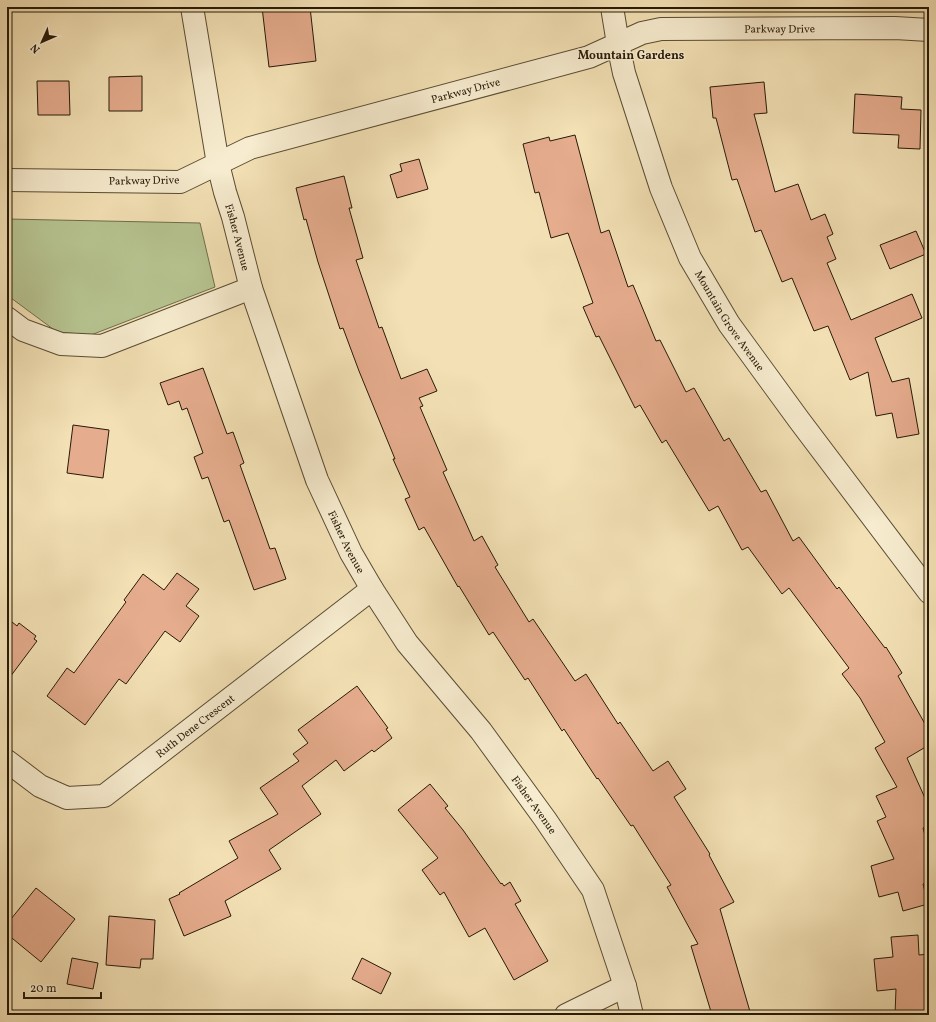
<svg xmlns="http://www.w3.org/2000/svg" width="936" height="1022" font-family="Vollkorn,serif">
  <rect width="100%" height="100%" fill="#f3e1b5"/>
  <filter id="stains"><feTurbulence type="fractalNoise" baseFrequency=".005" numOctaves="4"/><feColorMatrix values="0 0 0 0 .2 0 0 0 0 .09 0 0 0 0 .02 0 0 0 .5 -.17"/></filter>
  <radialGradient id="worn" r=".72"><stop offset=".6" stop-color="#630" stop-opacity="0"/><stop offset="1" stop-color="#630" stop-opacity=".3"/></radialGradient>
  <path fill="#b6c491" stroke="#6e6f4c" d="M 7,219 L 200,223 L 215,287 L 91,335 L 57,332 L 7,295 Z"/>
  <path fill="#e5ac8d" stroke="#271a08" d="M 262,7 L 310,7 L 316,61 L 269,67 Z
    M 142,76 L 142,111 L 109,111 L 109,77 Z
    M 37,81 L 69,81 L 70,115 L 38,115 Z
    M 764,82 L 767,113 L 754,114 L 775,192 L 798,184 L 811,220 L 825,214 L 833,234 L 827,237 L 836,259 L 827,263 L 851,320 L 912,294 L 922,318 L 875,338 L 892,382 L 909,378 L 919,434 L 897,438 L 892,413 L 876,416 L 868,372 L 850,380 L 828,326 L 814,331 L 792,278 L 782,282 L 761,230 L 755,232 L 737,179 L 732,180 L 716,118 L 713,118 L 710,87 Z
    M 855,94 L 902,97 L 901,109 L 921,110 L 920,149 L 898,148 L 899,135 L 853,133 Z
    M 575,135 L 601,233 L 609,230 L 628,287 L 633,285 L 656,341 L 660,340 L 686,392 L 694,388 L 724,441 L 729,438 L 761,492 L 766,490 L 793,541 L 799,537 L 837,589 L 839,587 L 885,648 L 886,647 L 902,673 L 898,676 L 929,731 L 929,745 L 907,758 L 929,807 L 929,825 L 923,828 L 929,850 L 929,882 L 923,884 L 928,904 L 903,911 L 898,892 L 879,897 L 871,866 L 894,859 L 877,821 L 886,817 L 876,796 L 897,787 L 875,748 L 885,742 L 860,698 L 842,674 L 849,668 L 789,588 L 782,594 L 748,547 L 742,550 L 718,506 L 709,511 L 666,440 L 662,443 L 640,405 L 635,408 L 599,336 L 596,337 L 583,307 L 593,303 L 568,233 L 551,238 L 539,192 L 535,193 L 523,144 L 549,137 L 550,141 Z
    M 419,159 L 428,189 L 397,198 L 390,175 L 402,171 L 400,164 Z
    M 344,176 L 352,208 L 349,208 L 363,258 L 356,260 L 379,328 L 382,327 L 401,379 L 427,369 L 437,391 L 419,398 L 423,406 L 420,407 L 447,470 L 443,472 L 474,541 L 482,536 L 498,565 L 495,567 L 529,622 L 533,619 L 575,681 L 586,674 L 618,724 L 620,722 L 653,771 L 668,761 L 686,789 L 674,797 L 710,854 L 709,855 L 734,902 L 720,909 L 751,1015 L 712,1015 L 691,946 L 698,944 L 667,887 L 671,885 L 633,825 L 631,826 L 598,778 L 597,779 L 564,729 L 562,731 L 528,678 L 525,680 L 493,632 L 489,635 L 459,586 L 458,587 L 424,527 L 419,530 L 405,499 L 410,497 L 393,459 L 395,459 L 359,371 L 343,328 L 340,329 L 318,262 L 306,219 L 304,220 L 296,188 Z
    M 916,231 L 926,254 L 890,269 L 880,245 Z
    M 203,368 L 227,434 L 233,432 L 244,463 L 240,465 L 264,532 L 270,549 L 275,548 L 286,579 L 254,590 L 229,520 L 224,522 L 208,477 L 202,479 L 194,457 L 203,453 L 187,408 L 182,410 L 179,401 L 168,405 L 160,383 Z
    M 73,425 L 109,430 L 103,478 L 67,473 Z
    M 177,573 L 199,589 L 186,606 L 199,616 L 180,642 L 165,631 L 126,684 L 119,679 L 85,725 L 47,696 L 67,668 L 74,673 L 126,602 L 124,600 L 143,574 L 164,590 Z
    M 7,618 L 17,626 L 19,623 L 36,636 L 34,639 L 37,641 L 7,681 Z
    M 357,686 L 388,728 L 386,729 L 392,738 L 374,752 L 372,750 L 344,771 L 336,760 L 302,786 L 321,814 L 269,850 L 281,869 L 225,901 L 231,916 L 184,936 L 169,899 L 180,894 L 179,893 L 238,858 L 229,841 L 278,814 L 260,788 L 299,761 L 293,754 L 308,743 L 298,730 Z
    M 430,784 L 448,806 L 445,808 L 463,830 L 501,884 L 502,883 L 504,886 L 510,882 L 521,901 L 515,904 L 548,961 L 514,980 L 485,928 L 469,937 L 444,892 L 440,895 L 422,870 L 438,858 L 398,810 Z
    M 36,888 L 75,919 L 41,962 L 7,934 L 7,924 Z
    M 109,916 L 155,920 L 153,959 L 141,959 L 140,968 L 106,965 Z
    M 918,935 L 919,955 L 929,954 L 929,1015 L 895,1015 L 896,989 L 877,991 L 874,959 L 893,957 L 891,937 Z
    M 72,958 L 98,963 L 93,989 L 67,984 Z
    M 362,958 L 391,973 L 381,994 L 352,979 Z"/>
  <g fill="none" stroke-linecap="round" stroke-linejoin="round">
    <g stroke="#5a4c33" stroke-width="24">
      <g id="minor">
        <path id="s1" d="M 192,7 L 218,164 L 225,192 L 233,217 L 251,288 L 317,480 L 351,553 L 372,589 L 407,643 L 481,731 L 545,819 L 593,890 L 625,986 L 632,1015"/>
        <path id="s2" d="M 612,7 L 618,44 L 624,73 L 661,188 L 690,258 L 729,324 L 799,420 L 929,592"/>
        <path id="s3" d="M 7,180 L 180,182 L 250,148 L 589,57 L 642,33 L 661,29 L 895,28 L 929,30"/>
        <path d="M 7,318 L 23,330 L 61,344 L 102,346 L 251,288"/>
        <path id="s4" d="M 7,761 L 40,786 L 67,798 L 104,796 L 372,589"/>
        <path d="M 566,1015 L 625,986"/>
      </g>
    </g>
    <use href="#minor" stroke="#f7eccf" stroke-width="22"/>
  </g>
  <g text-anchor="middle" stroke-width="3" stroke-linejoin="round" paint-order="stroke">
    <g font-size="11" fill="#271a08" stroke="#f7eccf">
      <text dy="4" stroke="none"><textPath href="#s3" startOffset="798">Parkway Drive</textPath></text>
      <text dy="4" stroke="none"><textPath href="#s3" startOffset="474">Parkway Drive</textPath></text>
      <text transform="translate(144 180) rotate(-1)" y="4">Parkway Drive</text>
      <text dy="4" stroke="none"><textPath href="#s1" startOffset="235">Fisher Avenue</textPath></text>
      <text dy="4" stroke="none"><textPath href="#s2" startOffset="338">Mountain Grove Avenue</textPath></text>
      <text dy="4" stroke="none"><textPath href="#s1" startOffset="559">Fisher Avenue</textPath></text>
      <text dy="4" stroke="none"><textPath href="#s4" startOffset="223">Ruth Dene Crescent</textPath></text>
      <text dy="4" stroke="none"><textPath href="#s1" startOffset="883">Fisher Avenue</textPath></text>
    </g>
    <g font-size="12" font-weight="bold" fill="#271a08" stroke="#f7eccf">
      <text x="631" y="59">Mountain Gardens</text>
    </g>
  </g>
  <rect width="936" height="1022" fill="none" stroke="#f3e1b5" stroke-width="24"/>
  <rect x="8" y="8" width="920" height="1006" fill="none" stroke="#271a08" stroke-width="2"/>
  <rect x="12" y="12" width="912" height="998" fill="none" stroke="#271a08"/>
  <g transform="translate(42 42) rotate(225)" stroke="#f7eccf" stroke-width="3" paint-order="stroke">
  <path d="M0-3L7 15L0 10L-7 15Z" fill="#271a08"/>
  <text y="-6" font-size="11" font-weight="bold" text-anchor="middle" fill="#271a08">N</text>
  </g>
  <path d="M24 992v6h77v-6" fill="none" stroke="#271a08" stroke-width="2"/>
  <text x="30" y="992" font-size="12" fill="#271a08" stroke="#f7eccf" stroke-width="3" paint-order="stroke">20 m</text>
  <rect width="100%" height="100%" filter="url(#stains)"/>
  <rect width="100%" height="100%" fill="url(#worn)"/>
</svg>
